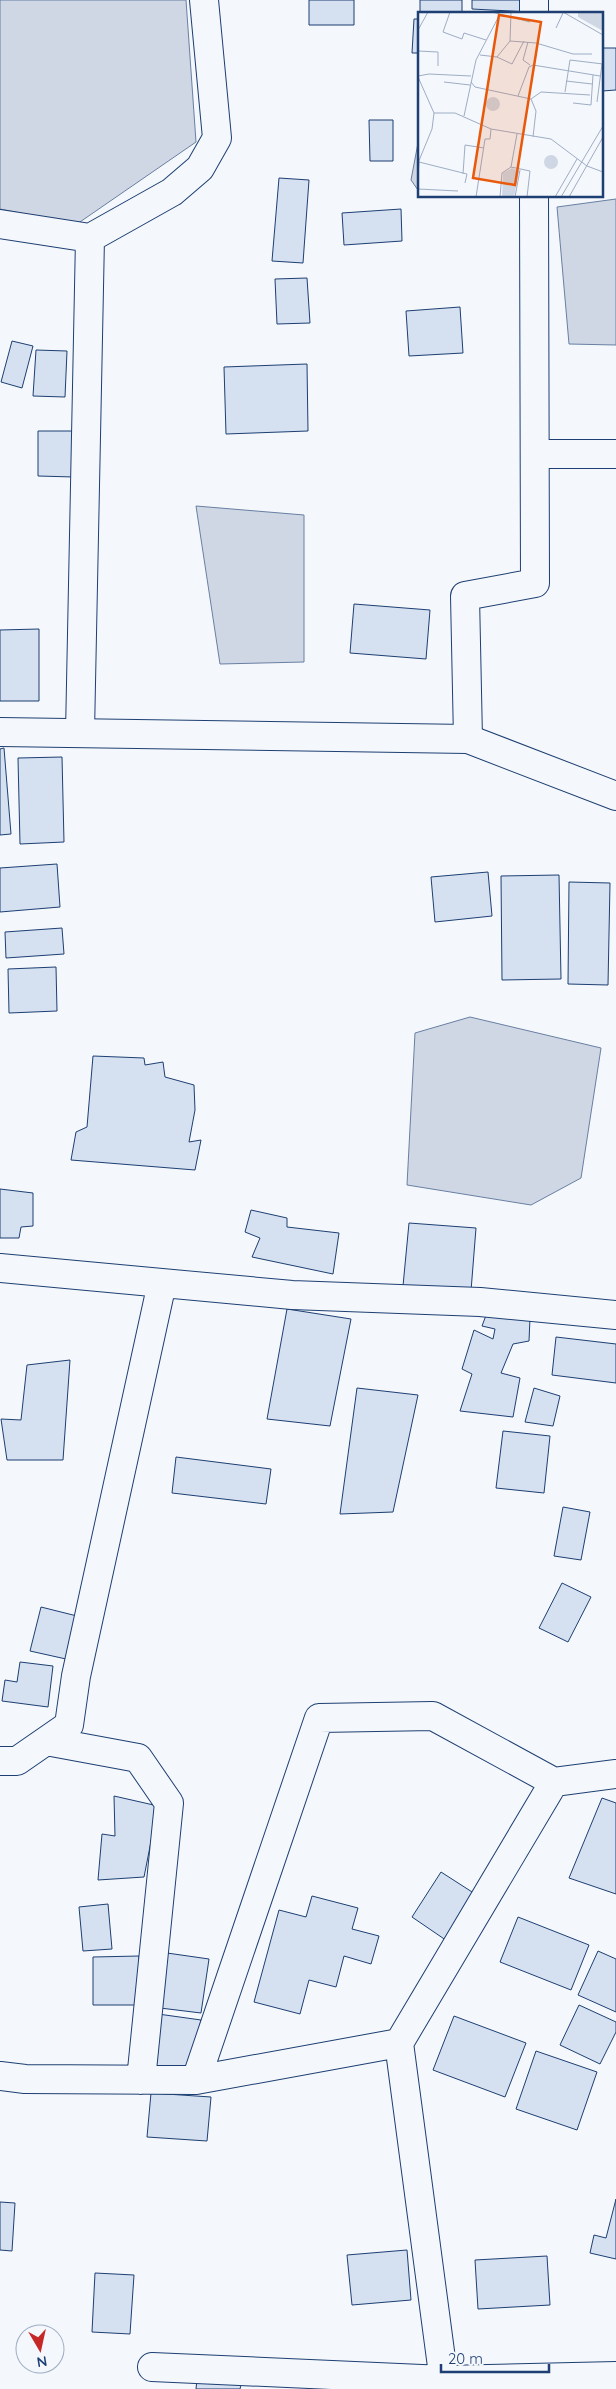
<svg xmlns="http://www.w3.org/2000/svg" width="616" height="2389" font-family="Quicksand,sans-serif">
  <rect width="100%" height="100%" fill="#f4f7fb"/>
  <path fill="#cfd7e4" stroke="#687fa3" d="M 0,0 L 186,0 L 196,142 L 77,224 L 0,209 Z
    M 418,143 L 420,143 L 420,193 L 411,180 Z
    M 616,199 L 616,345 L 569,344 L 557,207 Z
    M 196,506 L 304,515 L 304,662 L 220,664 Z
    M 470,1017 L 601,1048 L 581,1178 L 531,1205 L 407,1185 L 415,1033 Z"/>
  <path fill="#d5e0f0" stroke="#1d3f73" d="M 309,0 L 354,0 L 354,25 L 309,25 Z
    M 420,0 L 462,0 L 462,14 L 420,14 Z
    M 472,0 L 530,0 L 529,12 L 472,9 Z
    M 414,19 L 420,19 L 420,53 L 412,53 Z
    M 602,48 L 616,48 L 616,90 L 602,91 Z
    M 369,120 L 393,120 L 393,161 L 370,161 Z
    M 279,178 L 309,180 L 303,263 L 272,261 Z
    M 401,209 L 402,241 L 344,245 L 342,213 Z
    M 307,278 L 310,323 L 277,324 L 275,279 Z
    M 460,307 L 463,353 L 409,356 L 406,311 Z
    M 12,341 L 33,346 L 22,388 L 1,382 Z
    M 36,350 L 67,351 L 65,397 L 33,396 Z
    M 307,364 L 308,431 L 226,434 L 224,367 Z
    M 38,431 L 74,431 L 74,477 L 38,476 Z
    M 354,604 L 430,610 L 426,659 L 350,653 Z
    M 39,629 L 39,701 L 0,701 L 0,630 Z
    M 4,748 L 11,834 L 0,835 L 0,749 Z
    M 62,757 L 64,842 L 20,844 L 18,758 Z
    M 57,864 L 60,907 L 0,912 L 0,868 Z
    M 488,872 L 492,916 L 435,922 L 431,877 Z
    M 559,875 L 561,979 L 502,980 L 501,876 Z
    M 569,882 L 610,883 L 608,985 L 568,984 Z
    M 62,928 L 64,954 L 6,958 L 5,932 Z
    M 56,967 L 57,1011 L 9,1013 L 8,969 Z
    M 93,1056 L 144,1058 L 145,1065 L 163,1062 L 165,1077 L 194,1085 L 195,1110 L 189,1142 L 201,1140 L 195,1170 L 71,1160 L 76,1132 L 87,1127 Z
    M 0,1189 L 33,1193 L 33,1226 L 21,1227 L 19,1238 L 0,1238 Z
    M 251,1210 L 287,1218 L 287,1227 L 339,1233 L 333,1274 L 252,1257 L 260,1238 L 245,1232 Z
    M 409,1223 L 476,1228 L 471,1291 L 403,1286 Z
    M 287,1309 L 351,1319 L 330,1426 L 267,1419 Z
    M 488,1310 L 530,1318 L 529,1341 L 513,1344 L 501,1373 L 520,1378 L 513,1417 L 460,1411 L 472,1374 L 462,1369 L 474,1330 L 493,1339 L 495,1329 L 482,1326 Z
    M 556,1337 L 616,1344 L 616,1383 L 552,1375 Z
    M 70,1360 L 63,1460 L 7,1460 L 1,1419 L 21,1420 L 27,1365 Z
    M 357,1388 L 418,1395 L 393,1512 L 340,1514 Z
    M 534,1388 L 560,1396 L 553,1426 L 525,1422 Z
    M 503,1431 L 550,1436 L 544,1493 L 496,1488 Z
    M 176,1457 L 271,1469 L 266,1504 L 172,1493 Z
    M 563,1507 L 590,1512 L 581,1560 L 554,1556 Z
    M 562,1583 L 591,1597 L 568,1642 L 539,1628 Z
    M 41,1607 L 77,1616 L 66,1659 L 30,1651 Z
    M 20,1662 L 53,1666 L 48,1707 L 2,1701 L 5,1680 L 17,1682 Z
    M 114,1796 L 158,1806 L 144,1877 L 98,1880 L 102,1834 L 115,1836 Z
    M 602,1798 L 616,1803 L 616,1894 L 569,1878 Z
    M 441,1872 L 483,1899 L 453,1945 L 412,1917 Z
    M 312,1896 L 358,1908 L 352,1929 L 379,1936 L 371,1964 L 344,1956 L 336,1987 L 309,1980 L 300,2014 L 254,2002 L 279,1910 L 306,1917 Z
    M 108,1904 L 112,1949 L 83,1951 L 79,1907 Z
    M 518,1917 L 589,1945 L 571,1990 L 500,1962 Z
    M 598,1951 L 616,1959 L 616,2012 L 578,1995 Z
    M 160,1952 L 209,1959 L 201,2013 L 152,2007 Z
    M 139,1956 L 139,2005 L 93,2005 L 93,1957 Z
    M 579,2005 L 616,2022 L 616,2032 L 600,2064 L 560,2045 Z
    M 158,2014 L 201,2020 L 189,2076 L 149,2072 Z
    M 454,2016 L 526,2043 L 505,2097 L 433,2070 Z
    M 536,2051 L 597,2072 L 577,2130 L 516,2109 Z
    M 151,2093 L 211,2097 L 207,2141 L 147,2137 Z
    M 616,2199 L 616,2259 L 590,2253 L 594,2235 L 606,2238 Z
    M 0,2202 L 15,2203 L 12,2251 L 0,2250 Z
    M 407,2250 L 411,2300 L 352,2305 L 347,2255 Z
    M 547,2256 L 550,2305 L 478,2309 L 475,2260 Z
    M 95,2273 L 134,2275 L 130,2334 L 92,2332 Z
    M 197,2379 L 241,2385 L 240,2389 L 196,2389 Z"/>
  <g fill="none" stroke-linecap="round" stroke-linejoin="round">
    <g stroke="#1d3f73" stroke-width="30">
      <path id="minor" d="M 534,0 L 534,14
        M 0,224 L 90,238 L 80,733
        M 90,238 L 172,192 L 200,168 L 217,138 L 204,0
        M 535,454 L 616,454
        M 468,739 L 465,596 L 535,583 L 534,196
        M 0,1268 L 292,1295 L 480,1302 L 616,1315
        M 46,1741 L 138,1758 L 169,1803 L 141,2080
        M 0,1761 L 17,1761 L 69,1725 L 76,1676 L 162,1283
        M 0,2076 L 25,2079 L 196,2080 L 399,2043
        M 196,2080 L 319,1718 L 433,1716 L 554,1782
        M 152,2367 L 444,2380 L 616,2376
        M 445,2389 L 399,2043 L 554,1782 L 616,1774"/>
    </g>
    <g stroke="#1d3f73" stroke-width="30">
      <path id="major" d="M 0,732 L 468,739 L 616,796"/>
    </g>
    <use href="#minor" stroke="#f4f7fb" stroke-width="28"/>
    <use href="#major" stroke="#f4f7fb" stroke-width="28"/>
  </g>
  <g transform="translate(418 12)">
    <rect width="185" height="185" fill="#f4f7fb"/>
    <path d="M 160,0 L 185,0 L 185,19 L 160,5 ZM68 92a7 7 0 1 1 14 0a7 7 0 1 1-14 0ZM126 150a7 7 0 1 1 14 0a7 7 0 1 1-14 0ZM 94,156 L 101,159 L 96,185 L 84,185 L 85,161 Z" fill="#cfd7e4"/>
    <path fill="none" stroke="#9eadc5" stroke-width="1" d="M 32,0 L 25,20 L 44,27 L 46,21 L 68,28M 74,0 L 112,10M 145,0 L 185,23M 138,16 L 145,1M 0,18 L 10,0M 92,29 L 118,31 L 155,42 L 174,42M 110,30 L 105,48 L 112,53M 0,39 L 20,40 L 20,54M 62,43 L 79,45 L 92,29 L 93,0M 79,45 L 94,52 L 106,29M 0,64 L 11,62 L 53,64M 0,65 L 16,101 L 37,101 L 73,117 L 133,127 L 169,154 L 185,160M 148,69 L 174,72M 26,70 L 52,73M 53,70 L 57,75 L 113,87 L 118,99 L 115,125M 147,80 L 152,48 L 185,52M 100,84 L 111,55 L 115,53 L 182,64M 113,87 L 123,80 L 172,83M 179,90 L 184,52M 155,91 L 173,93 L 175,63M 46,104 L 58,48 L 81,4M 99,122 L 93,155 L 112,159 L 109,185M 0,151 L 14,117 L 16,101M 45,162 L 47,133 L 66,136M 0,164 L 1,150 L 49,162 L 47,171M 0,177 L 40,179M 58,185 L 67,127 L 72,127 L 73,117M 82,185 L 84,161 L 93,155M 97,185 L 102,158M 137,185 L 159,147M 143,185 L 185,114M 151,185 L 185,125"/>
    <path fill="#e8590c" fill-opacity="0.15" stroke="#e8590c" stroke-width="2.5" d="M 81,3 L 123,10 L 97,173 L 55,166 Z"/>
    <rect width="185" height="185" fill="none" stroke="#1d3f73" stroke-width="2.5"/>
  </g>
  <g transform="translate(40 2349) rotate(171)"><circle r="24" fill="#f4f7fb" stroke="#9eadc5"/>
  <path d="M0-4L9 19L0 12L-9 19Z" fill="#c62828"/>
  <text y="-8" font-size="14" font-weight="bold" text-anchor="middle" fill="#1d3f73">N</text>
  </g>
  <path d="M441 2364v8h108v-8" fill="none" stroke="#1d3f73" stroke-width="2.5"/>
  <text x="448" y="2364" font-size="15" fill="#1d3f73" stroke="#f4f7fb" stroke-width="4" paint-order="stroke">20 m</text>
</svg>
